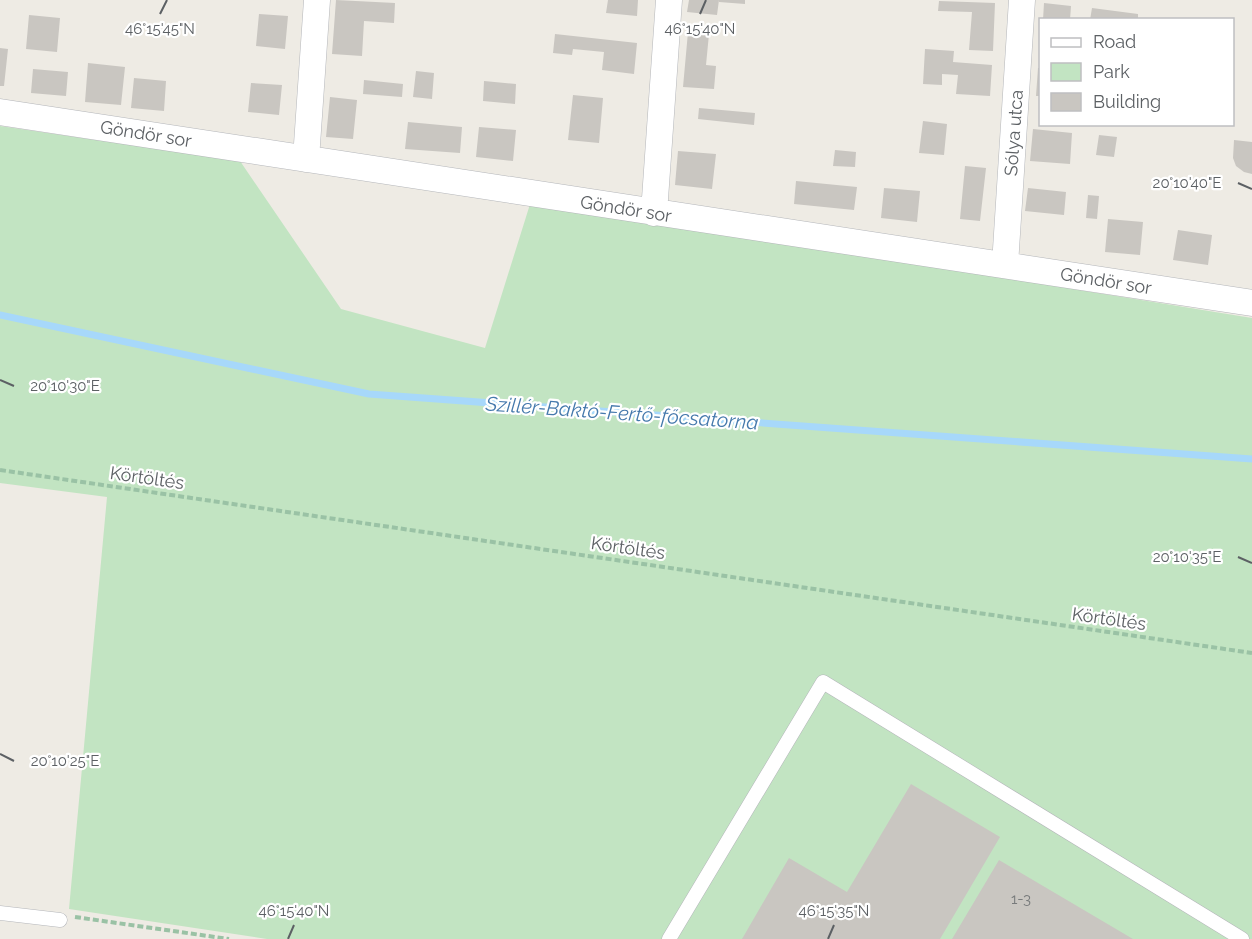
<svg xmlns="http://www.w3.org/2000/svg" width="1252" height="939" font-family="Raleway,sans-serif">
  <rect width="100%" height="100%" fill="#eeebe4"/>
  <path fill="#c2e4c2" d="M 0,126 L 240,161 L 341,309 L 485,348 L 531,201 L 1252,318 L 1252,939 L 267,939 L 69,909 L 107,497 L 0,483 Z"/>
  <g fill="none" stroke-linecap="round" stroke-linejoin="round">
    <path stroke="#a7d8fa" stroke-width="7" d="M 0,315 L 369,394 L 1252,459"/>
  </g>
  <path fill="#c9c6c1" d="M 336,0 L 395,3 L 394,23 L 364,21 L 362,56 L 332,54 Z
    M 608,0 L 638,0 L 637,16 L 606,13 Z
    M 689,0 L 719,0 L 717,15 L 687,12 Z
    M 719,0 L 745,0 L 745,4 L 719,2 Z
    M 939,1 L 995,3 L 993,51 L 969,50 L 972,12 L 938,11 Z
    M 1044,3 L 1071,6 L 1070,20 L 1043,20 Z
    M 1092,8 L 1138,14 L 1138,20 L 1090,20 Z
    M 259,14 L 288,16 L 285,49 L 256,46 Z
    M 29,15 L 60,18 L 57,52 L 26,49 Z
    M 688,32 L 709,34 L 706,65 L 716,66 L 714,89 L 683,87 Z
    M 555,34 L 637,43 L 634,74 L 602,70 L 604,52 L 573,49 L 572,55 L 553,53 Z
    M 0,48 L 8,49 L 4,86 L 0,86 Z
    M 925,49 L 954,51 L 953,62 L 992,65 L 990,96 L 956,94 L 958,75 L 942,74 L 942,85 L 923,84 Z
    M 88,63 L 125,67 L 121,105 L 85,102 Z
    M 1038,68 L 1040,68 L 1040,96 L 1036,96 Z
    M 33,69 L 68,72 L 66,96 L 31,93 Z
    M 416,71 L 434,73 L 432,99 L 413,97 Z
    M 134,78 L 166,81 L 164,111 L 131,108 Z
    M 364,80 L 403,84 L 402,97 L 363,94 Z
    M 484,81 L 516,84 L 515,104 L 483,101 Z
    M 251,83 L 282,85 L 279,115 L 248,112 Z
    M 573,95 L 603,98 L 599,143 L 568,140 Z
    M 330,97 L 357,100 L 353,139 L 326,137 Z
    M 699,108 L 755,113 L 754,125 L 698,119 Z
    M 923,121 L 947,124 L 944,155 L 919,153 Z
    M 408,122 L 462,127 L 460,153 L 405,149 Z
    M 479,127 L 516,130 L 513,161 L 476,157 Z
    M 1033,129 L 1072,133 L 1070,164 L 1030,161 Z
    M 1099,135 L 1117,137 L 1114,157 L 1096,155 Z
    M 1234,140 L 1252,142 L 1252,174 L 1244,172 L 1236,166 L 1233,158 Z
    M 835,150 L 856,152 L 855,167 L 833,166 Z
    M 678,151 L 716,154 L 712,189 L 675,185 Z
    M 965,166 L 986,168 L 980,221 L 960,219 Z
    M 796,181 L 857,187 L 854,210 L 794,204 Z
    M 884,188 L 920,191 L 917,222 L 881,218 Z
    M 1028,188 L 1066,192 L 1064,215 L 1025,211 Z
    M 1088,195 L 1099,196 L 1097,219 L 1086,218 Z
    M 1108,219 L 1143,222 L 1140,255 L 1105,252 Z
    M 1178,230 L 1212,235 L 1208,265 L 1173,260 Z
    M 911,784 L 1000,837 L 940,939 L 742,939 L 789,858 L 847,892 Z
    M 999,860 L 1133,939 L 952,939 Z"/>
  <g fill="none" stroke-linecap="round" stroke-linejoin="round">
    <g stroke="#b4b6ba" stroke-width="15">
      <path id="service" d="M 0,913 L 60,920
        M 669,939 L 823,682 L 1242,939"/>
    </g>
    <g stroke="#b4b6ba" stroke-width="27">
      <path id="minor" d="M 0,112 L 1252,303
        M 306,159 L 317,0
        M 654,213 L 669,0
        M 1005,265 L 1022,0"/>
    </g>
    <path stroke="#9ac2a5" stroke-width="4" stroke-dasharray="6 3" stroke-linecap="butt" d="M 0,470 L 1252,653
      M 75,917 L 229,939"/>
    <use href="#service" stroke="#fff" stroke-width="14"/>
    <use href="#minor" stroke="#fff" stroke-width="26"/>
  </g>
  <path fill="none" stroke="#5c6064" stroke-width="2" d="M 160,14 L 167,0M 700,14 L 706,0M 1238,183 L 1252,189M 0,380 L 14,386M 1238,557 L 1252,563M 0,754 L 14,761M 288,939 L 294,925M 828,939 L 834,925"/>
  <g text-anchor="middle" stroke-width="4.5" stroke-linejoin="round" paint-order="stroke">
    <g font-size="15" fill="#777a7b">
      <text x="1021" y="904">1-3</text>
    </g>
    <g font-size="18" fill="#5c6064" stroke="#fff">
      <text transform="translate(1014 133) rotate(-86)" y="6">Sólya utca</text>
      <text transform="translate(146 134) rotate(9)" y="6">Göndör sor</text>
      <text transform="translate(626 209) rotate(9)" y="6">Göndör sor</text>
      <text transform="translate(1106 281) rotate(9)" y="6">Göndör sor</text>
      <text transform="translate(147 478) rotate(8)" y="6">Körtöltés</text>
      <text transform="translate(628 548) rotate(8)" y="6">Körtöltés</text>
      <text transform="translate(1109 619) rotate(8)" y="6">Körtöltés</text>
    </g>
    <g font-size="20" font-style="italic" fill="#4579ac" stroke="#fff">
      <text transform="translate(622 413) rotate(4)" y="7">Szillér-Baktó-Fertő-főcsatorna</text>
    </g>
  </g>
  <g font-size="15" text-anchor="middle" fill="#5c6064" stroke="#fff" stroke-width="4.5" stroke-linejoin="round" paint-order="stroke">
    <text x="160" y="34">46°15'45"N</text>
    <text x="700" y="34">46°15'40"N</text>
    <text x="1187" y="188">20°10'40"E</text>
    <text x="65" y="391">20°10'30"E</text>
    <text x="1187" y="562">20°10'35"E</text>
    <text x="65" y="766">20°10'25"E</text>
    <text x="294" y="916">46°15'40"N</text>
    <text x="834" y="916">46°15'35"N</text>
  </g>
  <rect x="1039" y="18" width="195" height="108" fill="#ffffff" stroke="#bebfc1" stroke-width="1.5"/>
  <rect x="1051" y="38" width="30" height="9" fill="#ffffff" stroke="#bebfc1" stroke-width="1.5"/>
  <text x="1093" y="48" font-size="18" fill="#5c6064">Road</text>
  <rect x="1051" y="63" width="30" height="18" fill="#c2e4c2" stroke="#bebfc1" stroke-width="1.5"/>
  <text x="1093" y="78" font-size="18" fill="#5c6064">Park</text>
  <rect x="1051" y="93" width="30" height="18" fill="#c9c6c1" stroke="#bebfc1" stroke-width="1.5"/>
  <text x="1093" y="108" font-size="18" fill="#5c6064">Building</text>
</svg>
